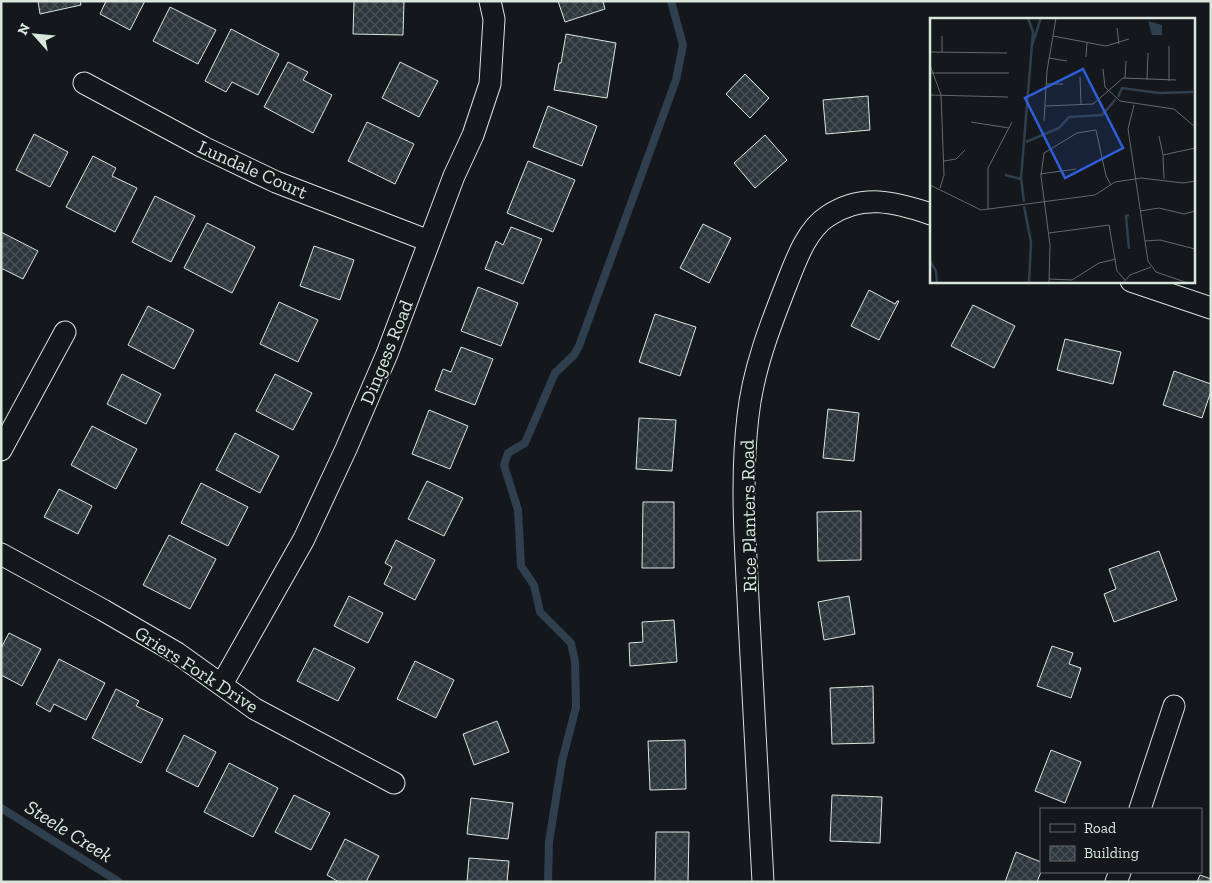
<svg xmlns="http://www.w3.org/2000/svg" width="1212" height="883" font-family="'Zilla Slab',serif">
  <defs>
    <pattern id="building-cross-hatch" width="8" height="8" patternUnits="userSpaceOnUse" patternTransform="scale(1.25)"><rect width="8" height="8" fill="#2c363c"/><path d="M0 0l8 8M0 8l8-8" fill="none" stroke="#4a5358"/></pattern>
  </defs>
  <rect width="100%" height="100%" fill="#14181c"/>
  <g fill="none" stroke-linecap="round" stroke-linejoin="round">
    <path stroke="#2f3f4d" stroke-width="8" d="M 1,808 L 119,882
      M 548,882 L 549,842 L 562,761 L 576,707 L 575,661 L 571,643 L 540,612 L 534,585 L 521,566 L 518,510 L 504,465 L 508,453 L 525,443 L 555,373 L 574,355 L 579,346 L 676,80 L 683,45 L 671,1"/>
  </g>
  <path fill="url(#building-cross-hatch)" stroke="#d8e6dc" d="M 38,1 L 80,1 L 81,5 L 40,14 Z
    M 106,1 L 145,1 L 130,30 L 100,14 Z
    M 354,1 L 404,1 L 403,35 L 353,34 Z
    M 558,1 L 603,1 L 605,9 L 565,22 Z
    M 170,7 L 216,30 L 198,64 L 153,41 Z
    M 231,29 L 279,54 L 258,95 L 232,82 L 226,92 L 205,81 Z
    M 566,34 L 616,43 L 607,98 L 554,90 L 559,63 L 561,63 Z
    M 288,62 L 308,72 L 303,80 L 332,95 L 313,133 L 264,107 Z
    M 400,62 L 438,81 L 419,117 L 382,98 Z
    M 745,74 L 769,98 L 750,118 L 726,94 Z
    M 868,96 L 870,130 L 826,134 L 823,100 Z
    M 548,106 L 597,126 L 582,166 L 533,147 Z
    M 367,122 L 414,144 L 395,184 L 348,161 Z
    M 34,134 L 68,152 L 50,187 L 16,170 Z
    M 765,135 L 787,160 L 755,188 L 734,163 Z
    M 93,156 L 116,168 L 112,176 L 137,188 L 115,232 L 66,207 Z
    M 528,161 L 575,180 L 553,232 L 507,213 Z
    M 155,196 L 195,216 L 171,262 L 132,242 Z
    M 207,223 L 255,247 L 232,293 L 184,268 Z
    M 703,224 L 731,238 L 709,283 L 680,268 Z
    M 511,227 L 542,239 L 523,284 L 485,269 L 496,241 L 503,245 Z
    M 1,232 L 38,251 L 23,279 L 1,268 Z
    M 314,246 L 354,260 L 340,300 L 300,286 Z
    M 478,287 L 518,303 L 501,346 L 461,331 Z
    M 869,290 L 895,304 L 897,301 L 899,301 L 879,340 L 851,326 Z
    M 279,302 L 318,320 L 298,362 L 260,344 Z
    M 973,305 L 1015,326 L 994,368 L 951,346 Z
    M 148,306 L 194,330 L 174,369 L 128,345 Z
    M 655,314 L 696,327 L 680,376 L 639,362 Z
    M 1065,339 L 1121,352 L 1113,384 L 1057,370 Z
    M 461,347 L 493,359 L 475,405 L 435,390 L 443,369 L 451,372 Z
    M 1174,371 L 1211,384 L 1211,391 L 1202,418 L 1163,405 Z
    M 122,374 L 161,394 L 146,424 L 107,404 Z
    M 275,374 L 312,393 L 293,430 L 256,411 Z
    M 828,409 L 859,413 L 854,461 L 823,458 Z
    M 429,410 L 468,426 L 450,469 L 412,454 Z
    M 639,418 L 676,420 L 672,471 L 636,469 Z
    M 92,426 L 137,449 L 116,489 L 71,465 Z
    M 235,433 L 279,456 L 260,493 L 216,470 Z
    M 427,481 L 463,498 L 444,536 L 408,519 Z
    M 201,483 L 248,507 L 228,546 L 181,523 Z
    M 59,489 L 92,506 L 78,534 L 44,517 Z
    M 643,502 L 674,502 L 674,568 L 642,568 Z
    M 861,511 L 861,560 L 818,561 L 817,512 Z
    M 169,535 L 216,559 L 190,609 L 143,585 Z
    M 396,540 L 435,560 L 415,600 L 384,584 L 392,567 L 385,563 Z
    M 1159,551 L 1177,600 L 1114,622 L 1104,594 L 1116,589 L 1109,569 Z
    M 349,596 L 383,613 L 368,643 L 334,626 Z
    M 849,596 L 855,634 L 824,640 L 818,602 Z
    M 674,620 L 677,662 L 630,666 L 629,643 L 643,642 L 642,622 Z
    M 9,633 L 41,649 L 22,686 L 1,675 L 1,648 Z
    M 1052,646 L 1073,653 L 1069,664 L 1081,668 L 1071,698 L 1037,686 Z
    M 314,648 L 355,668 L 338,701 L 297,681 Z
    M 59,659 L 105,683 L 86,720 L 54,704 L 50,712 L 36,704 Z
    M 415,661 L 454,680 L 436,718 L 397,699 Z
    M 873,686 L 874,743 L 832,744 L 830,688 Z
    M 116,689 L 139,701 L 136,706 L 163,719 L 141,763 L 92,738 Z
    M 497,721 L 509,752 L 474,765 L 463,734 Z
    M 184,735 L 216,752 L 198,787 L 166,771 Z
    M 685,740 L 686,789 L 650,790 L 648,741 Z
    M 1051,750 L 1081,762 L 1065,803 L 1035,791 Z
    M 229,763 L 278,788 L 253,837 L 204,812 Z
    M 294,795 L 330,813 L 311,850 L 275,832 Z
    M 832,795 L 882,797 L 880,843 L 830,841 Z
    M 471,798 L 513,803 L 508,839 L 467,834 Z
    M 656,832 L 689,832 L 688,882 L 655,882 Z
    M 345,839 L 379,856 L 366,882 L 339,882 L 327,875 Z
    M 1016,852 L 1041,862 L 1041,872 L 1037,882 L 1005,882 Z
    M 469,858 L 509,861 L 507,882 L 467,882 Z
    M 1200,875 L 1211,879 L 1211,882 L 1197,882 Z"/>
  <g fill="none" stroke-linecap="round" stroke-linejoin="round">
    <g stroke="#d8e6dc" stroke-width="23">
      <path id="minor" d="M 84,83 L 203,147 L 276,182 L 429,241
        M 1131,281 L 1211,308
        M 1,450 L 65,332
        M 1,554 L 103,610 L 177,653 L 255,709 L 394,783
        M 222,684 L 304,539 L 346,449 L 387,354 L 454,176 L 473,135 L 490,84 L 494,19 L 490,1
        M 1140,809 L 1174,706
        M 763,882 C 758,794 754,707 749,619 C 746,552 740,484 748,416 C 753,370 770,326 787,283 C 796,260 807,229 828,216 C 862,193 895,202 931,214
        M 1116,882 L 1120,872"/>
    </g>
    <use href="#minor" stroke="#14181c" stroke-width="21"/>
  </g>
  <g text-anchor="middle" stroke-width="4" stroke-linejoin="round" paint-order="stroke">
    <g font-size="19" fill="#d8e6dc" stroke="#14181c">
      <text transform="translate(253 169) rotate(24)" y="7">Lundale Court</text>
      <text transform="translate(386 352) rotate(-68)" y="7">Dingess Road</text>
      <text transform="translate(748 516) rotate(-91)" y="7">Rice Planters Road</text>
      <text transform="translate(197 669) rotate(33)" y="7">Griers Fork Drive</text>
    </g>
    <g font-size="20" font-style="italic" fill="#d8e6dc" stroke="#14181c">
      <text transform="translate(69 831) rotate(32)" y="7">Steele Creek</text>
    </g>
  </g>
  <g transform="translate(930 18)">
    <rect width="265" height="265" fill="#14181c"/>
    <path d="M 218,3 L 232,7 L 232,17 L 222,17 Z" fill="#2f3f4d"/>
    <path fill="none" stroke="#2f3f4d" stroke-width="2.5" d="M 102,27 L 111,0M 188,79 L 192,70 L 229,75 L 263,74M 96,124 L 129,110 L 139,99 L 172,97 L 186,81M 75,157 L 91,161M 94,184 L 91,160 L 103,14 L 98,0M 94,188 L 101,224 L 99,265M 199,231 L 196,198 L 199,197M 0,243 L 6,253 L 7,265"/>
    <path fill="none" stroke="#626a69" stroke-width="1" d="M 187,10 L 189,26M 123,18 L 176,28 L 199,21M 0,34 L 77,35M 12,34 L 12,18M 156,39 L 157,24M 119,40 L 137,43M 0,47 L 11,77 L 14,157 L 10,170M 173,51 L 175,69 L 190,83 L 244,91 L 265,109M 0,55 L 79,55M 150,59 L 151,87M 195,60 L 196,43M 217,62 L 218,35M 239,63 L 239,28M 116,66 L 133,66M 0,77 L 78,79M 204,87 L 198,111 L 218,243 L 226,254 L 258,265M 115,88 L 163,86 L 193,60 L 246,62M 114,103 L 117,53 L 126,0M 41,104 L 79,110M 229,118 L 233,137M 14,143 L 26,141 L 35,132M 110,156 L 146,151M 234,161 L 233,137 L 265,130M 0,167 L 51,192 L 165,177 L 185,164 L 211,160 L 253,165 L 265,163M 58,191 L 58,150 L 82,104M 210,193 L 229,190 L 254,196 L 265,193M 119,215 L 179,207 L 187,253 L 195,262M 215,223 L 230,222 L 265,231M 119,261 L 142,262 L 169,245 L 186,241M 119,265 L 120,227 L 111,158 L 114,135 L 147,115 L 166,112 L 176,158 L 181,167M 193,265 L 200,257 L 221,249"/>
    <path fill="#305dd8" fill-opacity="0.15" stroke="#305dd8" stroke-width="2.5" d="M 153,51 L 193,130 L 135,160 L 95,80 Z"/>
    <rect width="265" height="265" fill="none" stroke="#d8e6dc" stroke-width="2.5"/>
  </g>
  <rect width="1212" height="883" fill="none" stroke="#d8e6dc" stroke-width="5"/>
  <rect x="1040" y="808" width="162" height="65" fill="#14181c" stroke="#626a69"/>
  <rect x="1050" y="824" width="25" height="8" fill="#14181c" stroke="#626a69"/>
  <text x="1084" y="833" font-size="15" fill="#d8e6dc">Road</text>
  <rect x="1050" y="846" width="25" height="15" fill="url(#building-cross-hatch)" stroke="#626a69"/>
  <text x="1084" y="858" font-size="15" fill="#d8e6dc">Building</text>
  <g transform="translate(35 35) rotate(297)" stroke="#14181c" stroke-width="4" paint-order="stroke">
  <path d="M0-4L9 19L0 12L-9 19Z" fill="#d8e6dc"/>
  <text y="-8" font-size="14" font-weight="bold" text-anchor="middle" fill="#d8e6dc">N</text>
  </g>
</svg>
